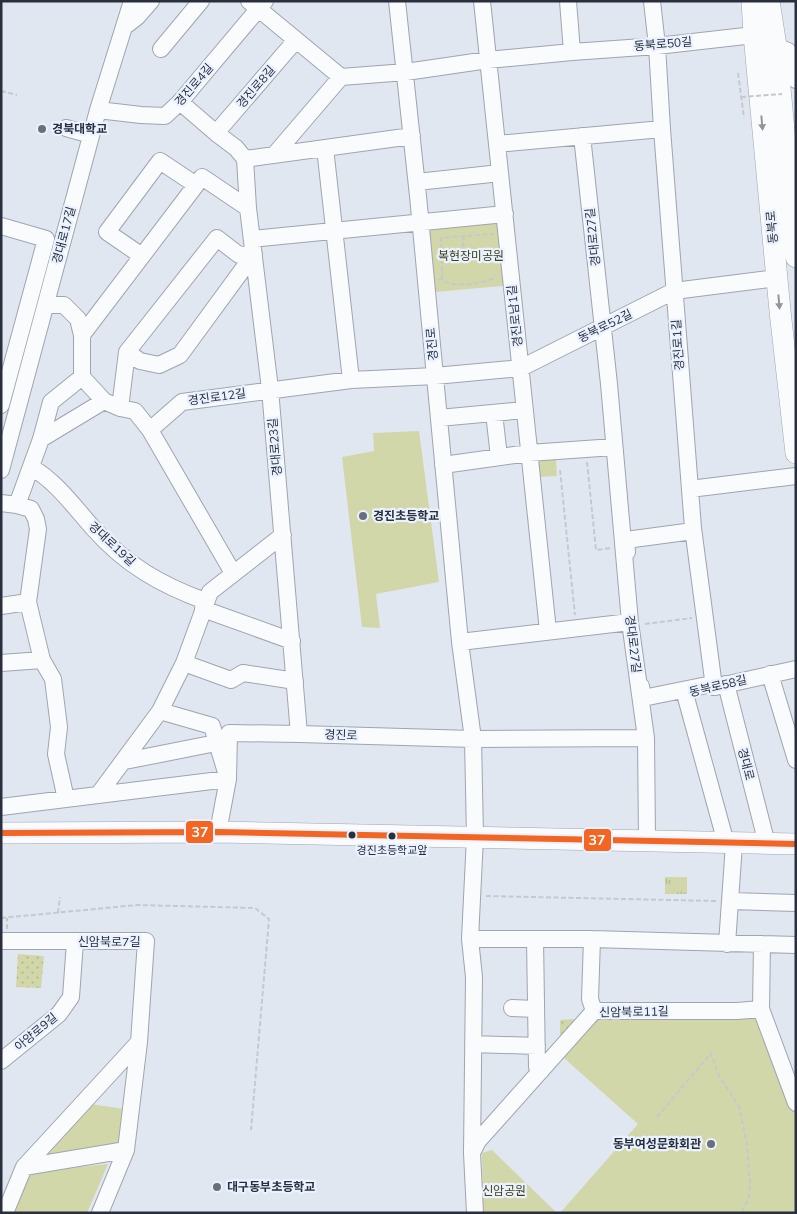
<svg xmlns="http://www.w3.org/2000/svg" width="797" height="1214" font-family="Mulish,'Noto Sans KR',sans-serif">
  <defs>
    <pattern id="grass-tufts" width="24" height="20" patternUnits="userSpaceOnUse" patternTransform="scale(1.25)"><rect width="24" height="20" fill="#d2d7a9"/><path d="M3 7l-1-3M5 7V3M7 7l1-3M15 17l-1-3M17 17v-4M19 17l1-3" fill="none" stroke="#b4b992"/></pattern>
    <pattern id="garden-dots" width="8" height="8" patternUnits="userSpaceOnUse" patternTransform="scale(1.25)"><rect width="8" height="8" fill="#d2d7a9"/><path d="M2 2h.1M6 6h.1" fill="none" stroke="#b4b992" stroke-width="1.8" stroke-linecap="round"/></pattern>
  </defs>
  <rect width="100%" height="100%" fill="#e1e7f1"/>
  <path fill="url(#grass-tufts)" d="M 665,877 L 687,877 L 687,894 L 665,894 Z"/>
  <path fill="#d2d7a9" d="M 506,219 L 513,285 L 435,292 L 428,227 Z
    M 419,431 L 439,582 L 376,594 L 380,628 L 362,627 L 342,457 L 374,451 L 373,433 Z
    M 538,459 L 556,459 L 557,476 L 540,477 Z
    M 749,1015 L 757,1019 L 791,1111 L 796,1112 L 796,1213 L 560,1213 L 638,1124 L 564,1058 L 600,1017 Z
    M 90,1104 L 125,1109 L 121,1147 L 42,1158 Z
    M 492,1150 L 557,1213 L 483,1213 L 482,1153 Z
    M 108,1164 L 87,1213 L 13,1213 L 31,1172 Z"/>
  <path fill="url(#garden-dots)" d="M 18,954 L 44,956 L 41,988 L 16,987 Z
    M 575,1019 L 560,1038 L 560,1020 Z"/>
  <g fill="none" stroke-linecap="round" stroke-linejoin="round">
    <g stroke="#9fa4ae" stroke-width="18">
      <path id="minor" d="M 249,1 L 341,77 L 406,72 L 488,60 L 572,52 L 657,46 L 754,35
        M 397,1 L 418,196 L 460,642 L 473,739 L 475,837 L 470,939 L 474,977 L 472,1153 L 475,1213
        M 482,1 L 548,631
        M 568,1 L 572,52
        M 652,1 L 657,46 L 662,129 L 693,528 L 714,687
        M 124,27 L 137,17 L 151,1
        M 776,46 L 788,51 L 795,58 L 796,80
        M 161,49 L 201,1
        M 180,102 L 216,133 L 236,148 L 245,159
        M 98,110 L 141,115 L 165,116 L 180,102 L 265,1
        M 66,128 L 91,135
        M 216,133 L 296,40
        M 582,136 L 609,384 L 630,622 L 646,738 L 647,840
        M 497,144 L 662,129
        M 325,148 L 351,380
        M 275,154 L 341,77
        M 417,182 L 500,173
        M 196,185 L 82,335 L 82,377 L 104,401 L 120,408 L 135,411 L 150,430 L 182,402 L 351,380 L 435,376 L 521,368 L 674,291 L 777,278
        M 1,226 L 46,239 L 1,405
        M 217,238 L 239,255 L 254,254 L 180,355 L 159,365 L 140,361 L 127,352 Z
        M 252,239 L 505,214
        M 142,256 L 107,232 L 160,161 L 196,185 L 202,177 L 248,208
        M 46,305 L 64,305 L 78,319 L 82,335
        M 120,408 L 127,352
        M 494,413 L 499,457
        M 439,418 L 525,410
        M 150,430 L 233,573
        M 41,439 L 51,402 L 82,377
        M 443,465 L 529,453 L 614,447
        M 31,467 C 57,482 74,507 94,529 C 126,565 161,585 205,601
        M 1,470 L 98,110 L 132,1
        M 690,489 L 796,476
        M 1,503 L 17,505
        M 627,552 L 626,540 L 693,531
        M 1,606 L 28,602
        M 203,609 L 292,641
        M 460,642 L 630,622
        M 1,663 L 42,660
        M 184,663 L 231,680 L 243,673 L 295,681
        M 770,674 L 796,760
        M 726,684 L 767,844
        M 641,686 L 643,698 L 712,684
        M 715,687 L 796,669
        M 685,694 L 726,843
        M 299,734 L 473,739 L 646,738
        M 125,761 L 216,743
        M 98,795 L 228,779 L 212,726 L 160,711
        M 66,799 L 56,754 L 59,727 L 53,679 L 42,660 L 28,602 L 38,529 L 36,519 L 31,509 L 17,505 L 41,439 L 104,401
        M 1,807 L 98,795 L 160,711 L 184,663 L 210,592 L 283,535
        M 218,832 L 228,779 L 229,733 L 299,734 L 270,389 L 248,208 L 245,159 L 412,136
        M 730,901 L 796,903
        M 470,939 L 592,939 L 796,945
        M 535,939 L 537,1067 L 541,1071
        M 592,939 L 590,999 L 594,1011
        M 1,941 L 146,941 L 139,1042 L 126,1150 L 100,1213
        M 727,944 L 734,844
        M 512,1008 L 536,1009
        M 761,1009 L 762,944
        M 473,1044 L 537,1046
        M 1,1061 L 59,1014 L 71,997 L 75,942
        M 472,1153 L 478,1141 L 594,1011 L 737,1011 L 761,1009 L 796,1103
        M 24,1167 L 126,1150
        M 5,1213 L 24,1167 L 139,1042"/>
    </g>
    <g stroke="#9fa4ae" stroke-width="22">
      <path id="major" d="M 752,1 L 754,35 L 780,311 L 796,453
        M 769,1 L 776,46 L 796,257
        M 1,833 L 218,832 L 796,844"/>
    </g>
    <path stroke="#c6c9cc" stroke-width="2" stroke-dasharray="5 2.5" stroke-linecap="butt" d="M 738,73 L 744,118
      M 1,91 L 17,95
      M 464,235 L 463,244 L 466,256 L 474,259 L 487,258 L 497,262
      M 484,257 L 495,254
      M 442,279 L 441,238 L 492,234 L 493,235
      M 438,280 L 442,279 C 450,289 489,284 496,276
      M 587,462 L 596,550 L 611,548
      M 560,470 L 575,615
      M 645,624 L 692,618
      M 486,896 L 716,901
      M 58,913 L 60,897
      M 1,918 L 137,905 L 255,908 L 269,919 L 251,1130
      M 7,929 L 7,918
      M 657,1117 L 711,1053 L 718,1074 L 739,1107 L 747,1145 L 750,1184 L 749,1198 L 741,1213"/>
    <use href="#minor" stroke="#fafbfd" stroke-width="16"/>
    <use href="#major" stroke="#fafbfd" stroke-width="21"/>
    <path stroke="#c6c9cc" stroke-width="2" stroke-dasharray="5 2.5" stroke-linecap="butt" d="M 741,97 L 782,94"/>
    <g stroke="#ebf2ff" stroke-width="10">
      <path id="bus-1" d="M 1,833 L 218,832 L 796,844"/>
    </g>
    <use href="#bus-1" stroke="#f26522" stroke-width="6"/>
  </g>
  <defs><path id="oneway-solid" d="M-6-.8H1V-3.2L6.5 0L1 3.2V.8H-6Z" transform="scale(1.25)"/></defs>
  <g fill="#92959c">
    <use href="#oneway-solid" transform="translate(762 123) rotate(85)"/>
    <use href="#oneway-solid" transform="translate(779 302) rotate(85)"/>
  </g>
  <g fill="#696f7b" stroke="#ebf2ff" stroke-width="2">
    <circle cx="42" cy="129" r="5"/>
    <circle cx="363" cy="516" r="5"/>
    <circle cx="711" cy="1144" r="5"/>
    <circle cx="217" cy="1187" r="5"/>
  </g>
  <g fill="#292f3c" stroke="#ebf2ff" stroke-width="2">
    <circle cx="352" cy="835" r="4.5"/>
    <circle cx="392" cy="836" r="4.5"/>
  </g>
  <g text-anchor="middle" stroke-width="4.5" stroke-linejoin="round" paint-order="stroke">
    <g font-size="11" fill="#292f3c" stroke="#ebf2ff">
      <text x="392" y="854">경진초등학교앞</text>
    </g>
    <g font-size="12" fill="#292f3c" stroke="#ebf2ff">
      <text transform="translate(663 44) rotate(-5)" y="4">동북로50길</text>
      <text transform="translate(194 85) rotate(-49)" y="4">경진로4길</text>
      <text transform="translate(256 87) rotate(-49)" y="4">경진로8길</text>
      <text transform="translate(772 227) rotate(-95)" y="4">동북로</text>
      <text transform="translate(64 235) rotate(-75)" y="4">경대로17길</text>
      <text transform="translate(593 237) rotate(-96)" y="4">경대로27길</text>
      <text transform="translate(515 316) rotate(-96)" y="4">경진로남1길</text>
      <text transform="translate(605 326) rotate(-26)" y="4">동북로52길</text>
      <text transform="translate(432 344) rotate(-95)" y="4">경진로</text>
      <text transform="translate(678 345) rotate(-94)" y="4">경진로1길</text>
      <text transform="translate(217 397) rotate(-8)" y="4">경진로12길</text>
      <text transform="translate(275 447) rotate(-95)" y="4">경대로23길</text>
      <text transform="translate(112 544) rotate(43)" y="4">경대로19길</text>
      <text transform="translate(633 644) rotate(83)" y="4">경대로27길</text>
      <text transform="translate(718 686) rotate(-13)" y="4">동북로58길</text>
      <text transform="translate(341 735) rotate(2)" y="4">경진로</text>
      <text transform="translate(746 764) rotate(76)" y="4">경대로</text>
      <text x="109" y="946">신암북로7길</text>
      <text transform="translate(634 1012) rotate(-1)" y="4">신암북로11길</text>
      <text transform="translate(36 1032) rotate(-40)" y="4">아양로9길</text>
    </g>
    <g font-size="12" font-weight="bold" fill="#292f3c" stroke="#ebf2ff" text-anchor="start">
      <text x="52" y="133">경북대학교</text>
      <text x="373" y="520">경진초등학교</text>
      <text x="701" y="1148" text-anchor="end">동부여성문화회관</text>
      <text x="227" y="1191">대구동부초등학교</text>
    </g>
    <g font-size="12" fill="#3f4118" stroke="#ebf2ff">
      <text x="471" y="260">복현장미공원</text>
      <text x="504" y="1195">신암공원</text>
    </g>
  </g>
  <g stroke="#ebf2ff" stroke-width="2">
    <rect x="185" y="820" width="29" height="24" rx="5" fill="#f26522"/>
    <rect x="583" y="828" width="29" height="24" rx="5" fill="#f26522"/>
  </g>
  <g font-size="14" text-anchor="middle" font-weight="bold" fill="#fff">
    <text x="200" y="837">37</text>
    <text x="597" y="845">37</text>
  </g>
  <rect width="797" height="1214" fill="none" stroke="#292f3c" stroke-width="5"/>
</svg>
